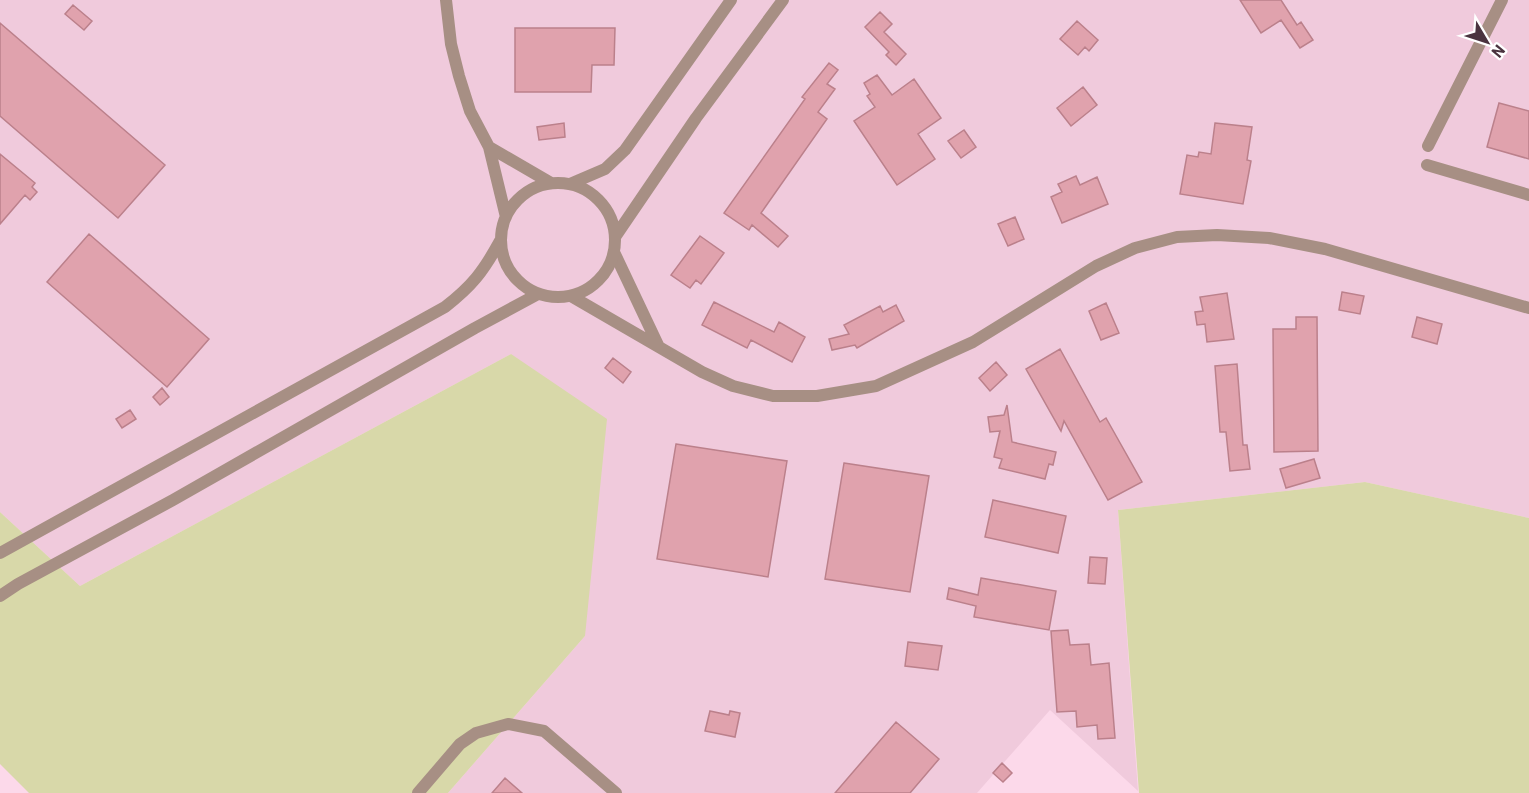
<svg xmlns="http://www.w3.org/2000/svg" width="1529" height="793" font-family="Barlow,sans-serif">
  <rect width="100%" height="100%" fill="#fcd9ea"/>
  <path fill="#f0cadc" d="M 0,0 L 1529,0 L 1529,518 L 1365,482 L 1118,510 L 1138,791 L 1050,710 L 977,793 L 448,793 L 585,636 L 511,354 L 80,586 L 0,512 Z"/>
  <path fill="#d8d8a9" d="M 511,354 L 607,419 L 585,636 L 448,793 L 29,793 L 0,764 L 0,512 L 80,586 Z
    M 1365,482 L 1529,518 L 1529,793 L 1139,793 L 1118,510 Z"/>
  <path fill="#e0a2ad" stroke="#bb808b" stroke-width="1.5" d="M 1240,0 L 1281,0 L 1297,25 L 1301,22 L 1313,40 L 1300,48 L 1281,20 L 1261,33 Z
    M 73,5 L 92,21 L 84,30 L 65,14 Z
    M 880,12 L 892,24 L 884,32 L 906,54 L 896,65 L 886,55 L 889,52 L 865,27 Z
    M 1077,21 L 1098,40 L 1089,51 L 1085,47 L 1078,55 L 1060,39 Z
    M 0,23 L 165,165 L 118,218 L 0,116 Z
    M 515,28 L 615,28 L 614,65 L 592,65 L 591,92 L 515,92 Z
    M 829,63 L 838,70 L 827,84 L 835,89 L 818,112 L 827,119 L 761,213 L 788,236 L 778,247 L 752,225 L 749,230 L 724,213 L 805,99 L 802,97 Z
    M 877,75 L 892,95 L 914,79 L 941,118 L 918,134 L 935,159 L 897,185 L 854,121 L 875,107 L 867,96 L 870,94 L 864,83 Z
    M 1083,87 L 1097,105 L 1071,126 L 1057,108 Z
    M 1499,103 L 1529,111 L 1529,159 L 1487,147 Z
    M 564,123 L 565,137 L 539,140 L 537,127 Z
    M 1215,123 L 1252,127 L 1247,160 L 1251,161 L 1243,204 L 1180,194 L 1187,155 L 1198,157 L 1199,152 L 1211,154 Z
    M 964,130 L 976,147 L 961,158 L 948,141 Z
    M 0,154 L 35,183 L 32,187 L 37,192 L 30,200 L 25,195 L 0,224 Z
    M 1076,176 L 1080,185 L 1097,177 L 1108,204 L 1062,223 L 1051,197 L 1062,192 L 1058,184 Z
    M 1015,217 L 1024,239 L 1008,246 L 998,224 Z
    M 89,234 L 209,339 L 167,387 L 47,282 Z
    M 700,236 L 724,253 L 701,284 L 696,280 L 690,288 L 671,275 Z
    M 1342,292 L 1364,296 L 1360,314 L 1339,310 Z
    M 1227,293 L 1234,339 L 1207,342 L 1205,324 L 1197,325 L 1195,312 L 1203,311 L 1200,297 Z
    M 714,302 L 774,332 L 779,322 L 805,337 L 792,362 L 751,340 L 747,348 L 702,325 Z
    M 1106,303 L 1119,333 L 1101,340 L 1089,311 Z
    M 896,305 L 904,321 L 857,348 L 855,345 L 832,350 L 829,339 L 849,334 L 844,325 L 880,306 L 883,312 Z
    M 1296,317 L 1317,317 L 1318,451 L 1274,452 L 1273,329 L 1296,329 Z
    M 1417,317 L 1442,324 L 1437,344 L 1412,337 Z
    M 1060,349 L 1100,422 L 1106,418 L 1142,482 L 1108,500 L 1064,421 L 1061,431 L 1026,369 Z
    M 613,358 L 631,372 L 623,383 L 605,368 Z
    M 996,362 L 1007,375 L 990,391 L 979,378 Z
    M 1237,364 L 1243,445 L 1247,445 L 1250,469 L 1230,471 L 1226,432 L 1220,432 L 1215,366 Z
    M 162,388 L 169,397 L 160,405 L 153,397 Z
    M 1007,405 L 1012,442 L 1056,452 L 1053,465 L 1049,464 L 1045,479 L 999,468 L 1002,459 L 994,457 L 1000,431 L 990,432 L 988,417 L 1004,415 Z
    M 130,410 L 136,419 L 122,428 L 116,419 Z
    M 676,444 L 787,461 L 768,577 L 657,559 Z
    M 1314,459 L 1320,478 L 1286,488 L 1280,469 Z
    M 844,463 L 929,476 L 910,592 L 825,579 Z
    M 993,500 L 1066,516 L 1058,553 L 985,537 Z
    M 1090,557 L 1107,558 L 1105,584 L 1088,583 Z
    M 981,578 L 1056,591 L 1049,630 L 974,617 L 976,606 L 947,599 L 949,588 L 978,595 Z
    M 1068,630 L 1070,645 L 1089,644 L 1091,665 L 1109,663 L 1115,738 L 1098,739 L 1097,725 L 1077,727 L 1076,711 L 1057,712 L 1051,631 Z
    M 908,642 L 942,646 L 938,670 L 905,666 Z
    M 710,711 L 729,715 L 730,711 L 740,713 L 735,737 L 705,731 Z
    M 896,722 L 939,759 L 910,793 L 835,793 Z
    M 1002,763 L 1012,773 L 1003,782 L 993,773 Z
    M 505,778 L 522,793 L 492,793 Z"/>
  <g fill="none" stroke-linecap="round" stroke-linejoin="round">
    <path stroke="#a78f84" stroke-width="12" d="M 1428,146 L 1502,0
      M 1427,165 L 1529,195
      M 614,252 L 659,347
      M 571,296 L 702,372 L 733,386 L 773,396 L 817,396 L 876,386 L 973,342 L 1096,266 L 1135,248 L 1177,237 L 1217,235 L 1269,238 L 1325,249 L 1529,308
      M 418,793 L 460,744 L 476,733 L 508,724 L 544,731 L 616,793"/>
    <path stroke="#a78f84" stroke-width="12" d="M 446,0 L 451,44 L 459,76 L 470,111 L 489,147 L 506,217
      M 489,147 L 551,183
      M501 240a57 57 0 1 1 114 0a57 57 0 1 1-114 0Z
      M 570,184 L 605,169 L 625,150 L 731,0
      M 615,237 L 696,118 L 783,0
      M 0,553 L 445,307 C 472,286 483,272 500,241
      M 0,596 L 18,584 L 173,500 L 475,328 L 538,294"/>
  </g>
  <g transform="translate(1487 42) rotate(129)" stroke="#ffffff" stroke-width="4.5" paint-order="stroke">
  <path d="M0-4.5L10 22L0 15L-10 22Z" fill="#4a333f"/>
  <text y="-9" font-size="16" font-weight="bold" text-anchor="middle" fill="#4a333f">N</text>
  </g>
</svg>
